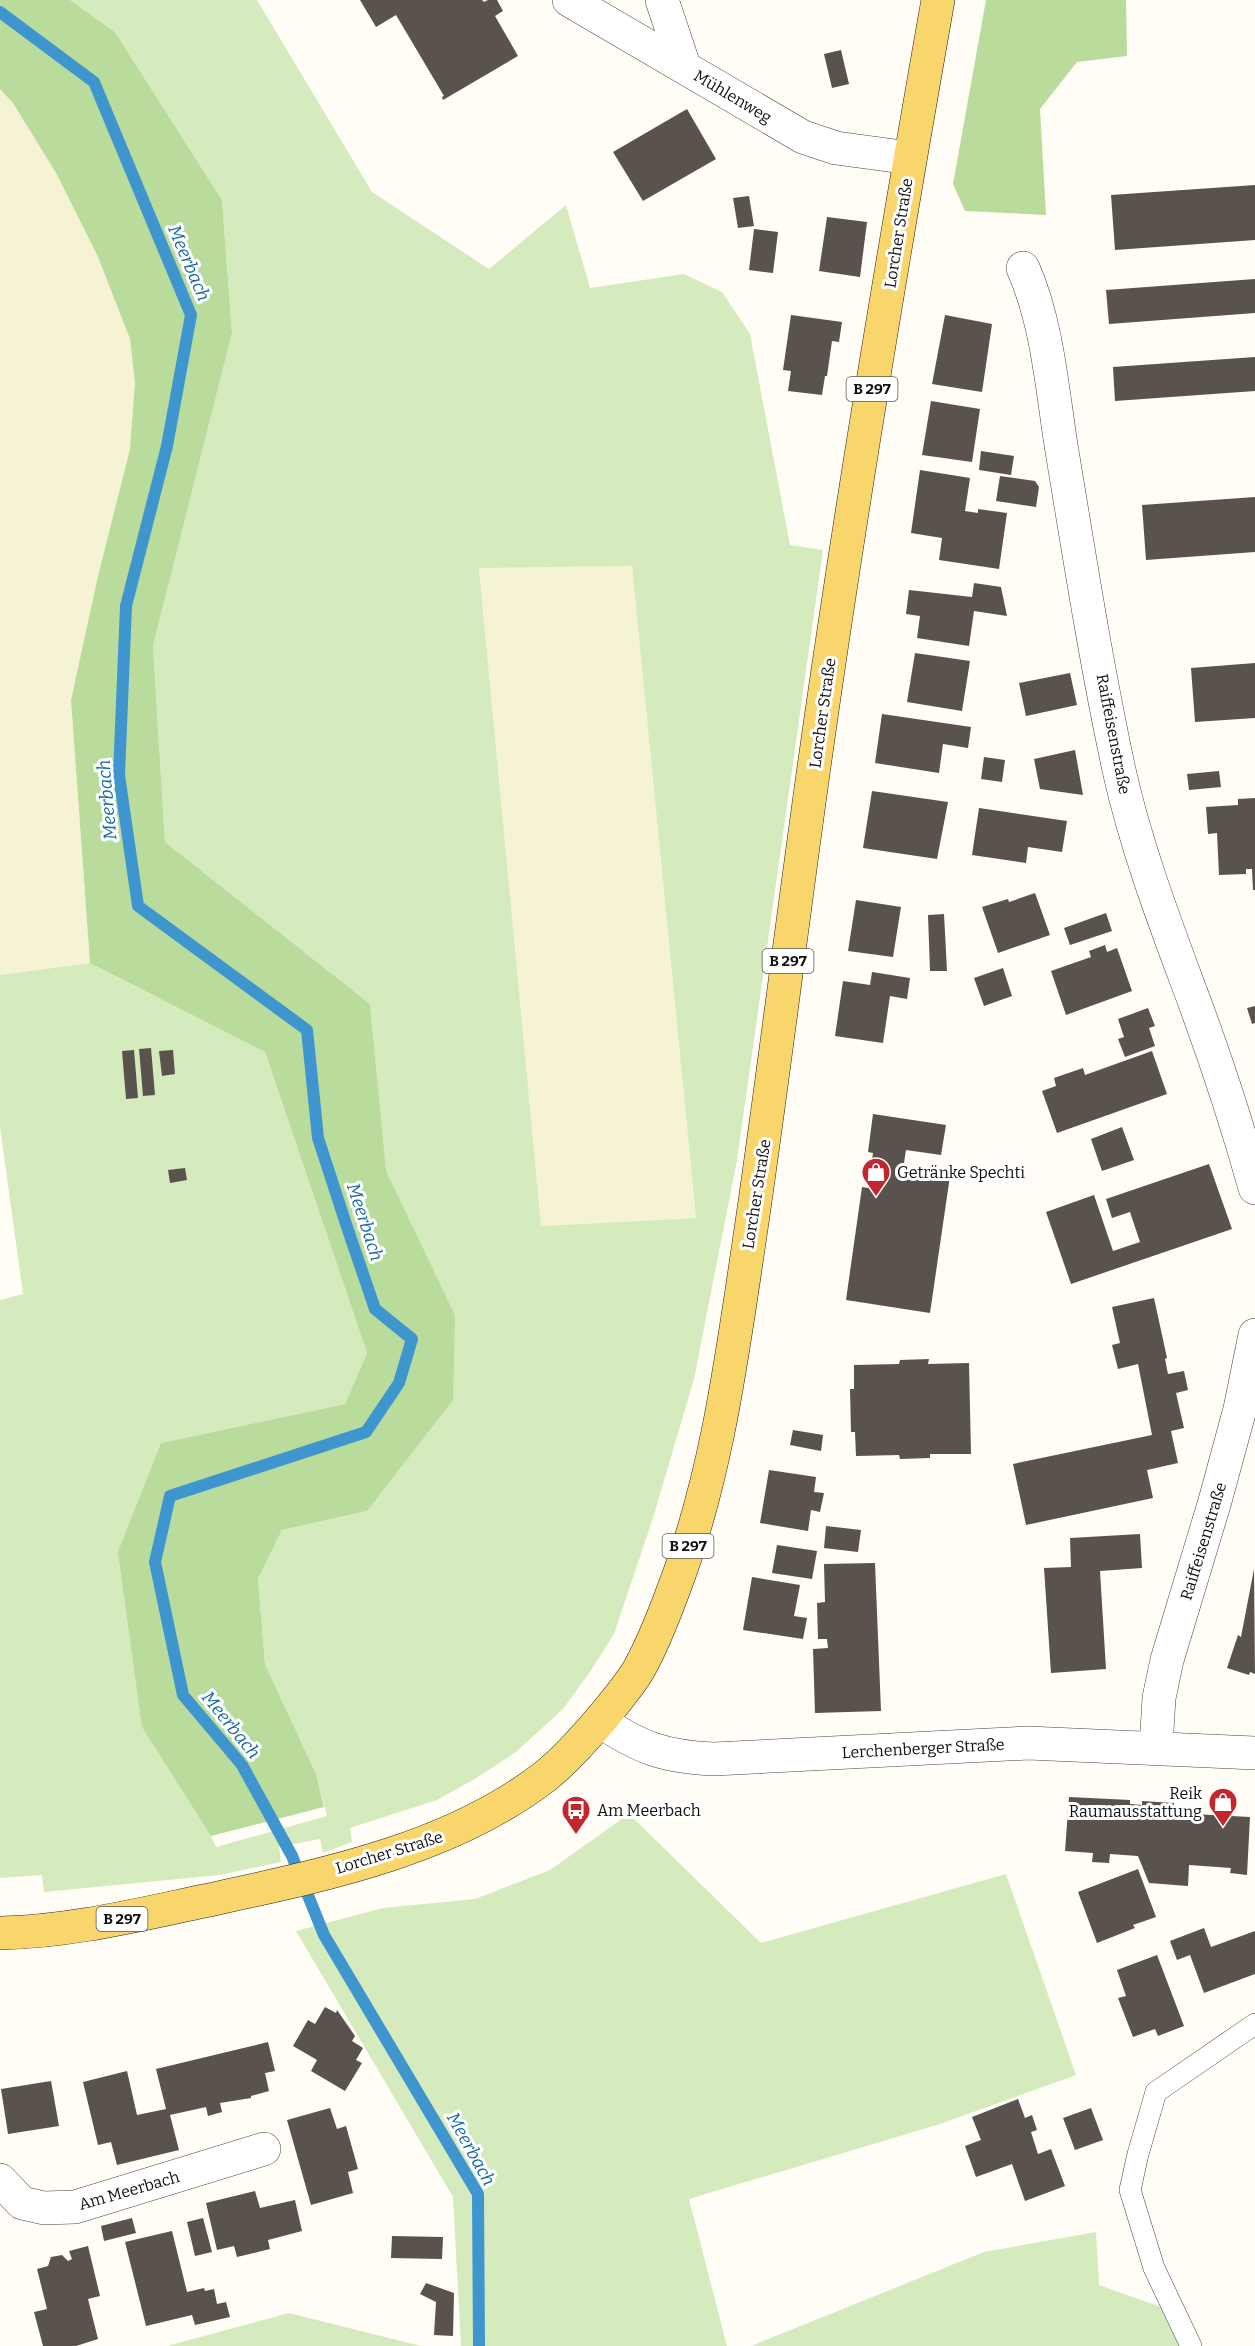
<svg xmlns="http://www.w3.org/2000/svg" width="1255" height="2346" font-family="Bitter,serif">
  <rect width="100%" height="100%" fill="#fffdf5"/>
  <path fill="#f6f3d4" d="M 0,89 L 13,103 L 56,173 L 98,257 L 130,339 L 135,383 L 130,449 L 98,576 L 71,700 L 90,963 L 0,975 Z
    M 632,566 L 696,1218 L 540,1226 L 479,567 Z"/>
  <path fill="#d5ebbd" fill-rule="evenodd" d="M 70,0 L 257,0 L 372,192 L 489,269 L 566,205 L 590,288 L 684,274 L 722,292 L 750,334 L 790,545 L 823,550 L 737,1160 L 694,1379 L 653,1518 L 614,1634 L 590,1672 L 563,1709 L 516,1752 L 478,1777 L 437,1800 L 350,1828 L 352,1842 L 323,1853 L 320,1839 L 279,1847 L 281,1862 L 220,1875 L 44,1892 L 42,1875 L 0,1878 L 0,1300 L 23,1294 L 0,1127 L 0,975 L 90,963 L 265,1052 L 367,1353 L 345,1404 L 161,1443 L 211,1836 L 216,1847 L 327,1816 L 316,1774 L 265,1664 L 258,1579 L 282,1530 L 367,1511 L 455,1315 L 385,1171 L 370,1004 L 165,842 L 153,646 L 232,333 L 222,200 L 115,32 ZM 632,566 L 696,1218 L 541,1226 L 479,568 Z
    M 629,1814 L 761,1943 L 1006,1874 L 1076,2075 L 940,2124 L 689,2199 L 727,2346 L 461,2346 L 453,2197 L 296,1931 L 383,1908 L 475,1899 L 550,1870 Z
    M 1096,2232 L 1099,2285 L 1161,2307 L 1180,2346 L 751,2346 L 984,2252 Z
    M 289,2313 L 421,2346 L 167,2346 Z"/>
  <path fill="#b9dc9c" d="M 0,0 L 70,0 L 115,32 L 222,200 L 232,333 L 153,646 L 165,842 L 370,1004 L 386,1171 L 455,1315 L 453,1400 L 367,1511 L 282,1530 L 258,1579 L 265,1664 L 316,1774 L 324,1807 L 211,1836 L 142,1727 L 118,1552 L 161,1443 L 345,1404 L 367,1353 L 265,1052 L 90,963 L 71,700 L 98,576 L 130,449 L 135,383 L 130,339 L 98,257 L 56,173 L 13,103 L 0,89 Z
    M 986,0 L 1126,0 L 1127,56 L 1077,62 L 1040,109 L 1046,215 L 965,211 L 953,184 Z"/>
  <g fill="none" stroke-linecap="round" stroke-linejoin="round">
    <path stroke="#3f96cf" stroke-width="12" d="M 0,12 L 94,82 L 191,315 L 167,446 L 126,606 L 119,775 L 138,906 L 307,1030 L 318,1138 L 347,1227 L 375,1309 L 412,1339 L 399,1383 L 366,1432 L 170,1496 L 155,1562 L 183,1695 L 242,1765 L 292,1856 L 324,1935 L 478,2194 L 479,2346"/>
  </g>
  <path fill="#5a524d" d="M 360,0 L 482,0 L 484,2 L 488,0 L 497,0 L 503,11 L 495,16 L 518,56 L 443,100 L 442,97 L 444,96 L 396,15 L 376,27 Z
    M 841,50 L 849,84 L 832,88 L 824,54 Z
    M 687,109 L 716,159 L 643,201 L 613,152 Z
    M 1255,185 L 1255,240 L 1115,250 L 1111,195 Z
    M 749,196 L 754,226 L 738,228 L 733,198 Z
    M 827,217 L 867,222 L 860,277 L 819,271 Z
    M 754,229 L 778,232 L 773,273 L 749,270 Z
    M 1255,279 L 1255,313 L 1109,324 L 1106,290 Z
    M 791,315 L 842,322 L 839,342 L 832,341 L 827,376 L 825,376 L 822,395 L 788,391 L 791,371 L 783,370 Z
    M 945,315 L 992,324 L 982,392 L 932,384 Z
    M 1255,357 L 1255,391 L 1115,401 L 1113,367 Z
    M 931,401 L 980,409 L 972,462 L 922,455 Z
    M 981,451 L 1014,456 L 1011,475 L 979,470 Z
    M 920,470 L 970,478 L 965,511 L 978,513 L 978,509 L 1007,513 L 999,569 L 939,560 L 942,538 L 911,533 Z
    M 1000,476 L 1035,481 L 1039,487 L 1036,507 L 996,501 Z
    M 1255,497 L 1255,552 L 1146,560 L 1142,505 Z
    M 974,583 L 1001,587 L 1007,616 L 974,611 L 969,646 L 917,638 L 920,616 L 906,614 L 909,590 L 972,597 Z
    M 915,653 L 970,661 L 962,711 L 907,702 Z
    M 1255,663 L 1255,718 L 1195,722 L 1191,668 Z
    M 1070,673 L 1077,705 L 1026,716 L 1019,683 Z
    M 882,714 L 971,727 L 968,748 L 943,744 L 939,773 L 875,763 Z
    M 1075,750 L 1083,795 L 1040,789 L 1034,759 Z
    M 984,757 L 1005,760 L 1002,782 L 981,779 Z
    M 1219,771 L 1221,787 L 1189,790 L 1187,774 Z
    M 872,791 L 948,802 L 937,859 L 863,848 Z
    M 1255,798 L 1255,890 L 1253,890 L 1252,869 L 1246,869 L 1246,874 L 1219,875 L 1217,833 L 1208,834 L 1206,807 L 1238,805 L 1238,799 Z
    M 979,808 L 1067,821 L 1062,852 L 1028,847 L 1026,863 L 972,855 Z
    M 1035,893 L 1050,935 L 998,953 L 982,907 L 1008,899 L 1009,902 Z
    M 856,900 L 901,907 L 893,957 L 848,951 Z
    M 1106,913 L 1112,931 L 1070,945 L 1064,928 Z
    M 944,914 L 947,971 L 930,971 L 928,915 Z
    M 1105,945 L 1107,952 L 1117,948 L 1132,991 L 1066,1015 L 1051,971 L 1091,957 L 1089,951 Z
    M 1003,968 L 1012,996 L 984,1006 L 974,978 Z
    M 872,972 L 910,978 L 907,999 L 890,996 L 883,1043 L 835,1036 L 843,981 L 870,985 Z
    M 1255,1006 L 1255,1023 L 1252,1024 L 1247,1008 Z
    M 1148,1008 L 1155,1026 L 1149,1028 L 1155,1046 L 1125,1057 L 1118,1039 L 1124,1037 L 1118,1019 Z
    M 151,1048 L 155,1095 L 143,1096 L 139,1049 Z
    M 134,1050 L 138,1098 L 126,1099 L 122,1051 Z
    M 173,1050 L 175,1074 L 162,1076 L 159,1051 Z
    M 1152,1051 L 1167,1094 L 1057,1133 L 1042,1091 L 1056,1086 L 1054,1078 L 1083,1068 L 1085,1075 Z
    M 873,1114 L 946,1125 L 941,1155 L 906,1150 L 903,1169 L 950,1176 L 930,1313 L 846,1300 L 862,1187 L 868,1188 L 873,1153 L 868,1152 Z
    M 1122,1127 L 1134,1160 L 1102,1171 L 1091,1139 Z
    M 1209,1164 L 1232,1229 L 1071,1284 L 1046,1212 L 1094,1195 L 1113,1251 L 1140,1242 L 1130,1212 L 1112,1218 L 1106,1199 Z
    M 185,1168 L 187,1180 L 170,1183 L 168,1170 Z
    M 1154,1298 L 1167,1358 L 1165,1359 L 1168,1374 L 1184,1371 L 1188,1390 L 1176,1393 L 1184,1428 L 1171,1431 L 1178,1463 L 1147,1470 L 1153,1498 L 1026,1525 L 1013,1464 L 1152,1435 L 1138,1364 L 1118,1369 L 1112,1345 L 1120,1343 L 1112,1307 Z
    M 929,1359 L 928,1364 L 969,1363 L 971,1454 L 930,1454 L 930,1458 L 900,1459 L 899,1455 L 856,1456 L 855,1432 L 851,1432 L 850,1389 L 854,1389 L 854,1365 L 899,1364 L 900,1360 Z
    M 793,1430 L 823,1435 L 821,1451 L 790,1445 Z
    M 769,1470 L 816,1477 L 814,1492 L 824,1493 L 820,1512 L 811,1510 L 808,1531 L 760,1523 Z
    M 826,1526 L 861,1530 L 858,1552 L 824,1548 Z
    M 1140,1534 L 1142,1568 L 1100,1571 L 1106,1669 L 1051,1673 L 1044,1568 L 1071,1567 L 1070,1538 Z
    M 777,1545 L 817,1551 L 812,1579 L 772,1573 Z
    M 875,1563 L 881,1711 L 815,1713 L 813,1649 L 828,1648 L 827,1639 L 818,1639 L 817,1603 L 825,1602 L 824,1564 Z
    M 1254,1569 L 1255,1674 L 1250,1672 L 1249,1675 L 1227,1668 L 1238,1635 L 1241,1637 Z
    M 752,1577 L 800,1585 L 794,1616 L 807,1618 L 803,1639 L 743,1630 Z
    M 1069,1797 L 1130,1800 L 1130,1804 L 1142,1805 L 1142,1801 L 1174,1803 L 1173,1813 L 1250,1817 L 1247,1875 L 1230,1873 L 1231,1868 L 1189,1865 L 1188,1886 L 1149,1883 L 1138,1856 L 1110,1854 L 1109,1863 L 1092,1862 L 1093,1853 L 1065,1851 Z
    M 1138,1869 L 1156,1917 L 1133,1925 L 1135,1928 L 1097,1943 L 1078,1892 Z
    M 1204,1928 L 1211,1947 L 1255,1931 L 1255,1974 L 1204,1993 L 1190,1955 L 1177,1960 L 1170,1941 Z
    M 1157,1955 L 1184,2026 L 1158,2036 L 1155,2029 L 1133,2037 L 1118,1998 L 1126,1996 L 1117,1970 Z
    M 325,2007 L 336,2013 L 337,2010 L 355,2036 L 352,2041 L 363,2048 L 356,2060 L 362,2063 L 345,2091 L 311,2071 L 317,2060 L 293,2046 L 308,2020 L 315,2024 Z
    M 268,2042 L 275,2071 L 265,2073 L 269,2091 L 251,2096 L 251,2098 L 220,2103 L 222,2112 L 208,2116 L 206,2107 L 170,2115 L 179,2150 L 117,2165 L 111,2142 L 98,2145 L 83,2082 L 127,2071 L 137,2115 L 166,2109 L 156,2069 Z
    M 51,2081 L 59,2126 L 8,2134 L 1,2089 Z
    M 1018,2099 L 1025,2118 L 1032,2115 L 1037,2130 L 1031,2132 L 1038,2154 L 1051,2149 L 1065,2186 L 1025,2201 L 1012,2164 L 976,2177 L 965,2146 L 981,2140 L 972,2117 Z
    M 330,2108 L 337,2129 L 346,2126 L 358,2169 L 348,2172 L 353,2193 L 311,2205 L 287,2120 Z
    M 1091,2108 L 1103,2140 L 1075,2150 L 1063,2118 Z
    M 255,2191 L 260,2208 L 295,2200 L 302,2231 L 268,2240 L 270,2249 L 237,2257 L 234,2246 L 217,2250 L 206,2203 Z
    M 132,2218 L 136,2233 L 104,2241 L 101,2226 Z
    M 203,2218 L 212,2252 L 195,2256 L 187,2222 Z
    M 172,2231 L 187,2292 L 204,2288 L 205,2291 L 214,2289 L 217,2304 L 226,2302 L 230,2317 L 195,2325 L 192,2315 L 146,2326 L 125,2242 Z
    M 392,2236 L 443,2237 L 442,2259 L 391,2258 Z
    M 88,2246 L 100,2296 L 88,2299 L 98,2339 L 76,2346 L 43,2346 L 34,2312 L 47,2309 L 37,2269 L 48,2266 L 51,2257 L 62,2255 L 68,2261 L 72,2259 L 69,2251 Z
    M 426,2283 L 454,2293 L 453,2336 L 434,2335 L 436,2302 L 420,2294 Z"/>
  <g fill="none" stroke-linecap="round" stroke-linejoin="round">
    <g stroke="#444" stroke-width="22">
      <path id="service" d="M 1191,2346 L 1154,2268 L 1130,2190 L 1138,2154 L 1156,2092 L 1255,2024"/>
    </g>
    <g stroke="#444" stroke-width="34">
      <path id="minor" d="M 569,0 L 803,137 L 836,148 L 910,158
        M 662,0 L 684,66
        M 1023,268 C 1047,322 1052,387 1061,445 C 1079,554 1096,663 1119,770 C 1137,851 1167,928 1196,1006 C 1218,1066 1238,1127 1255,1188
        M 1156,1747 L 1159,1698 L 1167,1660 L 1215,1501 L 1240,1409 L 1255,1335
        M 0,2180 L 22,2203 L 44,2208 L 75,2207 L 264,2149"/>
    </g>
    <g stroke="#444" stroke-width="34">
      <path id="tertiary" d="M 600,1721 C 640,1748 665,1757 714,1759 L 1028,1743 L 1255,1753"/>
    </g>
    <g stroke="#222" stroke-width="34">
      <path id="primary" d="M 0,1933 C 68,1932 137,1915 204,1901 C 319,1876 447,1851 543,1778 C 564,1762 585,1738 602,1718 C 615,1702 629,1686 639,1669 C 653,1644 663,1618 673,1591 C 717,1477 732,1356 750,1236 C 773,1080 792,923 814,767 C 850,511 893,255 938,0"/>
    </g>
    <use href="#service" stroke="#fff" stroke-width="21"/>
    <use href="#minor" stroke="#fff" stroke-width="33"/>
    <use href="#tertiary" stroke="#fff" stroke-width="33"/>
    <use href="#primary" stroke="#f9d66b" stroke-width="33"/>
  </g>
  <defs>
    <g id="shop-pin" transform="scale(1.5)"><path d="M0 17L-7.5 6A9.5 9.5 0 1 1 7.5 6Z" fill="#c4262e" stroke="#fff"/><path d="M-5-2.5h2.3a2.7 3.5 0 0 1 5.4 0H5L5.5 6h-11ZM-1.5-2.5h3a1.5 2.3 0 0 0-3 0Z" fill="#fff"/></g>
    <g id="bus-pin" transform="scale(1.5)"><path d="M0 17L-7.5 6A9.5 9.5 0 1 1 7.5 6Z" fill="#c4262e" stroke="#fff"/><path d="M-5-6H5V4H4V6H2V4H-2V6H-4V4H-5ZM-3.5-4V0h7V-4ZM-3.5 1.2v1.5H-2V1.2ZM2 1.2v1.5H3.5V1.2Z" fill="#fff"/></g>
  </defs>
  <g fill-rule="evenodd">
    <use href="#shop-pin" x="876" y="1172"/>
    <use href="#shop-pin" x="1223" y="1802"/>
    <use href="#bus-pin" x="576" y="1810"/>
  </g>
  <g text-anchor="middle" stroke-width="6" stroke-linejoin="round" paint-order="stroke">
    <g fill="#fff" stroke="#585858" stroke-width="1.5">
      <rect x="846.5" y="377" width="51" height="24" rx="4.5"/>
      <rect x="762.5" y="949" width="51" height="24" rx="4.5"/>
      <rect x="662.5" y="1534" width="51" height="24" rx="4.5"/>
      <rect x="96.5" y="1907" width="51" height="24" rx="4.5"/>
    </g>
    <g font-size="15" font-weight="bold" fill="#111">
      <text x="872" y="394">B 297</text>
      <text x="788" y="966">B 297</text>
      <text x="688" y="1551">B 297</text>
      <text x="122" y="1924">B 297</text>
    </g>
    <g font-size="16" fill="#111" stroke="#fff">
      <text transform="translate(733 96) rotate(31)" y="6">Mühlenweg</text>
      <text transform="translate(898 233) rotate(-81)" y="6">Lorcher Straße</text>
      <text transform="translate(822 713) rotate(-82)" y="6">Lorcher Straße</text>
      <text transform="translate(1114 734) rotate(79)" y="6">Raiffeisenstraße</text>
      <text transform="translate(756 1194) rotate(-81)" y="6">Lorcher Straße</text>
      <text transform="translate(1203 1541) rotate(-73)" y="6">Raiffeisenstraße</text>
      <text transform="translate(923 1748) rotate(-3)" y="6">Lerchenberger Straße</text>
      <text transform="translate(389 1852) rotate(-17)" y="6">Lorcher Straße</text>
      <text transform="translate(129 2190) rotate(-16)" y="6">Am Meerbach</text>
    </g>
    <g font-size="16" fill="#111" stroke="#fff" text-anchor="start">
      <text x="897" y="1178">Getränke Spechti</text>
      <text x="1202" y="1799" text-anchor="end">Reik<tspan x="1202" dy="18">Raumausstattung</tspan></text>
      <text x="597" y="1816">Am Meerbach</text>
    </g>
    <g font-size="18" font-style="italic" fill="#1768a6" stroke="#fff">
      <text transform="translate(189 263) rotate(67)" y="6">Meerbach</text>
      <text transform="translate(107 800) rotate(-95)" y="6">Meerbach</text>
      <text transform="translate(365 1222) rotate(72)" y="6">Meerbach</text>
      <text transform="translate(231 1725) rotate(51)" y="6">Meerbach</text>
      <text transform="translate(471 2149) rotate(61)" y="6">Meerbach</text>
    </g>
  </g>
</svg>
